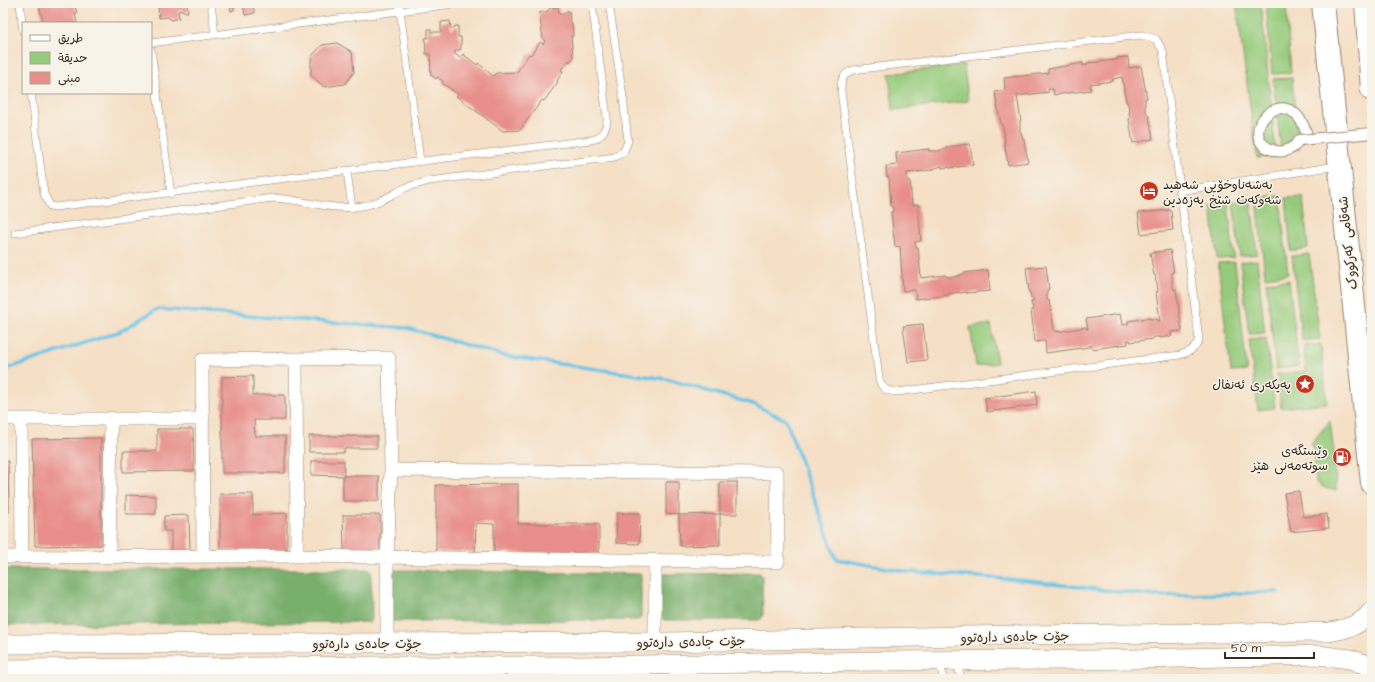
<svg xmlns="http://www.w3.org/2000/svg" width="1375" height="682" font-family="'Architects Daughter','Playpen Sans Arabic',sans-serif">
  <rect width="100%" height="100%" fill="#f7f3e8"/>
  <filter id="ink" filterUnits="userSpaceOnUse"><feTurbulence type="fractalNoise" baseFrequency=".025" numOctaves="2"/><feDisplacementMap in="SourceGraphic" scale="8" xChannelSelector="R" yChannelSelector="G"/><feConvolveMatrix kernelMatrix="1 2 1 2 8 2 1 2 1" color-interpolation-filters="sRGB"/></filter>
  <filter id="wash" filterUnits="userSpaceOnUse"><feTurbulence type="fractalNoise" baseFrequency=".012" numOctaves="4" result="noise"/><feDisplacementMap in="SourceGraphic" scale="16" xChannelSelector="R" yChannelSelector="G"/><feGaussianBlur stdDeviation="0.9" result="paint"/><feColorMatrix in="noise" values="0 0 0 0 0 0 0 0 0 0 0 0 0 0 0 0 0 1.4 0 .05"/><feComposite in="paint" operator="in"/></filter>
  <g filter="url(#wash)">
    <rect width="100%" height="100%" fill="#f5dfc5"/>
    <path fill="#96cb7d" stroke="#687a4e" d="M 1236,3 L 1261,3 L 1276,156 L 1257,158 Z
      M 1266,3 L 1286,3 L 1291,73 L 1272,74 Z
      M 964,65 L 968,101 L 893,110 L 889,74 Z
      M 1292,78 L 1299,149 L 1281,151 L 1273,79 Z
      M 1280,196 L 1288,274 L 1265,277 L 1257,198 Z
      M 1303,197 L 1308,248 L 1291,251 L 1286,198 Z
      M 1251,199 L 1257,254 L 1240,256 L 1233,202 Z
      M 1228,203 L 1234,258 L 1217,259 L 1211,206 Z
      M 1309,254 L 1320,339 L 1302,341 L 1292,256 Z
      M 1257,260 L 1265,333 L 1249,334 L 1240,262 Z
      M 1235,262 L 1247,371 L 1231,372 L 1218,263 Z
      M 1289,280 L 1299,366 L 1276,369 L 1266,282 Z
      M 991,324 L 997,363 L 976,366 L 970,327 Z
      M 1266,338 L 1275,408 L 1258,410 L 1249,340 Z
      M 1321,344 L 1327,403 L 1281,408 L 1277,374 L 1306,371 L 1303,346 Z
      M 1330,421 L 1335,461 L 1336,491 L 1325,488 L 1316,482 L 1312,442 Z"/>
    <path fill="#78af6c" stroke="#5a6c45" d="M 3,569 L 369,569 L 371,571 L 372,620 L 370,622 L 3,625 Z
      M 395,570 L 641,574 L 641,618 L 638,620 L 392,621 L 392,573 Z
      M 760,573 L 762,577 L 763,616 L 760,620 L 664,620 L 661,617 L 661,576 L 664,574 Z"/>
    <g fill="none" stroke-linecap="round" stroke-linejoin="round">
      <path stroke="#69c4e7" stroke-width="3.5" d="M 3,370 L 121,331 L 157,309 L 407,328 L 505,356 L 666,379 L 753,404 L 786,420 L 836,559 L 910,572 L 1020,580 L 1155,596 L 1278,592"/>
    </g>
    <g id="blocks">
      <path fill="#e88f8b" d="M 43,3 L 74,3 L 77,13 L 75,14 L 77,23 L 46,23 L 45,20 L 43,21 L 39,5 Z
        M 158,3 L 187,3 L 188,12 L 185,12 L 183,10 L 178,11 L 179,18 L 171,20 L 168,17 L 159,18 Z
        M 229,3 L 261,3 L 261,7 L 253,6 L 255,13 L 245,15 L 243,5 L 234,7 L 234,10 L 231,11 Z
        M 558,7 L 559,14 L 564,14 L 566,11 L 569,11 L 570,23 L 572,23 L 573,36 L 571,36 L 573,57 L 570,62 L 569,60 L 561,70 L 563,71 L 557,81 L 558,82 L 544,101 L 542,100 L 520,130 L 503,131 L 456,96 L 458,94 L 442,83 L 443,81 L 437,77 L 436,79 L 431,75 L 430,54 L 426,54 L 425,38 L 428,38 L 428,29 L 431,29 L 431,32 L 441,32 L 441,22 L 450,21 L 451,29 L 454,28 L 455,26 L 458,26 L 458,37 L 461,37 L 461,49 L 455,51 L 455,54 L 460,58 L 463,54 L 477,65 L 478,63 L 493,76 L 496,73 L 517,72 L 529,54 L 531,55 L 540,42 L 543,44 L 545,41 L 543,39 L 539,13 L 548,11 L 550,8 Z
        M 337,43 L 352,52 L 354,72 L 345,84 L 324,87 L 311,75 L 311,57 L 322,45 Z
        M 1128,57 L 1129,68 L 1141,66 L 1147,98 L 1145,99 L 1145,109 L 1148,116 L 1149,116 L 1153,139 L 1133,143 L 1129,119 L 1130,119 L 1129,112 L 1130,112 L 1127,102 L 1126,102 L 1122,77 L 1113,79 L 1113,81 L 1090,84 L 1091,90 L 1054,95 L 1053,89 L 1048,89 L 1049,92 L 1017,96 L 1021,121 L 1020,121 L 1020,132 L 1021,132 L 1023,139 L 1024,139 L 1028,162 L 1008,165 L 1004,142 L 1005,142 L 1004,135 L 1005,135 L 1002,125 L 1001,125 L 995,92 L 1005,90 L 1004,78 L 1048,73 L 1048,69 L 1083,63 L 1083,66 L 1087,65 L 1087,63 L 1117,60 L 1117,58 Z
        M 970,144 L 973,165 L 949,168 L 948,167 L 942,168 L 942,166 L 932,169 L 932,170 L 907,173 L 908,182 L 910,182 L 912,205 L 918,204 L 921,241 L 915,242 L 916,247 L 918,247 L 921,278 L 946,275 L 947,277 L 954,277 L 964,274 L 964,273 L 988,270 L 990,291 L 966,293 L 966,292 L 960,293 L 959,292 L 949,294 L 949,295 L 916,299 L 915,290 L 903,291 L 900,246 L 895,247 L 891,212 L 893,211 L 893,207 L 891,207 L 889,177 L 887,177 L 886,166 L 897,165 L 896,153 L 929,149 L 929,151 L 940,151 L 940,150 L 947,149 L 946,147 Z
        M 1171,210 L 1173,230 L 1141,234 L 1138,213 Z
        M 1170,250 L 1174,272 L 1172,272 L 1172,283 L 1174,290 L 1176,289 L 1182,331 L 1171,332 L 1172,336 L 1160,338 L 1160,337 L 1153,337 L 1153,339 L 1130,342 L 1130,340 L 1127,340 L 1128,344 L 1092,349 L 1091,345 L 1089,346 L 1089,347 L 1046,353 L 1045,341 L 1035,342 L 1031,310 L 1033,309 L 1031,302 L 1033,301 L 1033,298 L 1031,298 L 1030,292 L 1029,292 L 1026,268 L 1046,266 L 1049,289 L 1047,290 L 1047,300 L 1049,300 L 1050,307 L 1051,307 L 1054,331 L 1057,331 L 1057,332 L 1086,327 L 1086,329 L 1088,329 L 1086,319 L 1120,314 L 1122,325 L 1128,324 L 1128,321 L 1150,318 L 1150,319 L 1157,319 L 1158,321 L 1160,321 L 1156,292 L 1158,292 L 1157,282 L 1156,282 L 1155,275 L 1154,275 L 1150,253 Z
        M 923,324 L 927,360 L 908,362 L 903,326 Z
        M 253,376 L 253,395 L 285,395 L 285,420 L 254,420 L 255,436 L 285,436 L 285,473 L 222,473 L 222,377 Z
        M 1036,391 L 1037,405 L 987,412 L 985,398 Z
        M 157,429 L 193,429 L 194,471 L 123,472 L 123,451 L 157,451 Z
        M 309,436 L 377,436 L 377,448 L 344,448 L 344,452 L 309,452 Z
        M 101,438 L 101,545 L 35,546 L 32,439 Z
        M 3,461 L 8,461 L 9,513 L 3,513 Z
        M 311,461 L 344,461 L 344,476 L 311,475 Z
        M 343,476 L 379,476 L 379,501 L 343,501 Z
        M 666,482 L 679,482 L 679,515 L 666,514 Z
        M 720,482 L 737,482 L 737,514 L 720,514 L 720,545 L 680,546 L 679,515 L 720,514 Z
        M 518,484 L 518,524 L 599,524 L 599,554 L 494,553 L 494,524 L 476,523 L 475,552 L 436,552 L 436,485 Z
        M 1299,491 L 1303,517 L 1327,514 L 1329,528 L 1291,532 L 1284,493 Z
        M 220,494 L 253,494 L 253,515 L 287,513 L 287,551 L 220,551 Z
        M 126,495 L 156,496 L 156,514 L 126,514 Z
        M 617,513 L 640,513 L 639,544 L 616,543 Z
        M 189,515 L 190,553 L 171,553 L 171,531 L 164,531 L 164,516 Z
        M 343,515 L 380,515 L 380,552 L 344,552 Z"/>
    </g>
  </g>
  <g filter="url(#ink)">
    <use href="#blocks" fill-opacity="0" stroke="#988472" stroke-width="1"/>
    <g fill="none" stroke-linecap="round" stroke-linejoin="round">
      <g stroke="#988472" stroke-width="8">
        <path id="service" d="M 20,3 L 23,31
          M 211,3 L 215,35
          M 399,3 L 420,161
          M 1141,35 L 1156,39 L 1163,51 L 1199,340 C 1195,349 1190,352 1180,355 L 897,392 C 887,391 881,389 879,378 L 841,91 C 841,79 843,74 853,70 Z
          M 151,43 L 461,3
          M 151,50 L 171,194
          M 31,93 L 44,194 L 50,206 L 55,207 L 591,140 C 602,138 607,128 607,118 L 592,3
          M 347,171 L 352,208
          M 1179,191 L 1336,166
          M 15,233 L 273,198 C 304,199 332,212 362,206 C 378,204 391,195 405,188 C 413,185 421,183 429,181 L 615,157 L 624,151 L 628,141 L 623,97 L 609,3
          M 940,661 L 943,679
          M 957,661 L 961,679"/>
      </g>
      <g stroke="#988472" stroke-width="12">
        <path id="pedestrian" d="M 1300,140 C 1294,148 1286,153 1276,151 C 1229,139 1288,72 1307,135"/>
      </g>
      <g stroke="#988472" stroke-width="14">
        <path id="minor" d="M 296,359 L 297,556
          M 3,419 L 203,419
          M 21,419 L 22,557
          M 109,556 L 111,418
          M 203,556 L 202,360 L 389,358 L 391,470 L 387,557 L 387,642
          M 3,557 L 297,556 L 778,562 L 777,473 L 391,470
          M 655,561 L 655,642
          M 676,664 L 678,679"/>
      </g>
      <g stroke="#988472" stroke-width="20">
        <path id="secondary" d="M 3,644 L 666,642 L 1016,635 L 1329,632 C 1347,629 1361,625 1372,611
          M 3,669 L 371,666 L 582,666 L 880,661 L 1088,660 L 1317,655 L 1350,659 L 1372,667"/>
      </g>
      <g stroke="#988472" stroke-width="24">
        <path id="trunk" d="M 1323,3 L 1372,483
          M 1366,3 L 1372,90"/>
      </g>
      <use href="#service" stroke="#fff" stroke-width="7"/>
      <use href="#pedestrian" stroke="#fff" stroke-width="10"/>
      <use href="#minor" stroke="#fff" stroke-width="13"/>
      <use href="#secondary" stroke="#fff" stroke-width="19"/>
      <use href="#trunk" stroke="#fff" stroke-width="22"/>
      <g stroke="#988472" stroke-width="12" stroke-linecap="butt">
        <path id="pedestrian-bridge" d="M 1300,140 L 1372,133"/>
      </g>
      <use href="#pedestrian-bridge" stroke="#fff" stroke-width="10"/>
    </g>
  </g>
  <defs>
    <g id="hotel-disc" transform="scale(1)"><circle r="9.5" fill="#c8321e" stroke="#f7f3e8"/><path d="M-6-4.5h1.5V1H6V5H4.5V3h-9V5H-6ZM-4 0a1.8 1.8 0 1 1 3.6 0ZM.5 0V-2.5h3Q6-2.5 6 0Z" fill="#fff"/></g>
    <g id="sight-disc" transform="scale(1)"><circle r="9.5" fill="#c8321e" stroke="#f7f3e8"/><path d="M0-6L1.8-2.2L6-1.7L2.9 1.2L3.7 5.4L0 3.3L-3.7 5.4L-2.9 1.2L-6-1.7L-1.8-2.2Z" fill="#fff"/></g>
    <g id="fuel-disc" transform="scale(1)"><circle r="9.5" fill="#c8321e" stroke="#f7f3e8"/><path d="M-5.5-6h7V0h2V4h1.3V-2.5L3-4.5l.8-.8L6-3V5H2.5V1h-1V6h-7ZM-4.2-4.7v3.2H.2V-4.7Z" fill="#fff"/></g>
  </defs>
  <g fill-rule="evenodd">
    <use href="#hotel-disc" x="1149" y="191"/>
    <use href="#sight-disc" x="1305" y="384"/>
    <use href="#fuel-disc" x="1342" y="457"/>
  </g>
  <g text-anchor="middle" stroke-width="3" stroke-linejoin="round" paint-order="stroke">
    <g font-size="13" fill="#3b2a1e" stroke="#f7f3e8" text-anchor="end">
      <text x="1163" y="189" text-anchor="start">بەشەناوخۆیی شەهید<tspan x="1163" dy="15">شەوکەت شێخ یەزەدین</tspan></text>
      <text x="1291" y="389">پەیکەری ئەنفال</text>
      <text x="1328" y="455">وێستگەی<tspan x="1328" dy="15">سوتەمەنی هێز</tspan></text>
    </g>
    <g font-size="13" fill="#3b2a1e" stroke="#f7f3e8">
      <text transform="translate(1347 243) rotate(-96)" y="5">شەقامی کەرکووک</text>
      <text transform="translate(1015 636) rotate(-1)" y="5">جۆت جادەی دارەتوو</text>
      <text transform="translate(691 641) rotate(-1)" y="5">جۆت جادەی دارەتوو</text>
      <text x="367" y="648">جۆت جادەی دارەتوو</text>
    </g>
  </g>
  <rect width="1375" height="682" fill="none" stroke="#f7f3e8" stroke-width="16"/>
  <rect x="22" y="22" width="130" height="72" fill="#f7f3e8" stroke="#aca397"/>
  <rect x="30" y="35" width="20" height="6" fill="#ffffff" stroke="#aca397"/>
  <text x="58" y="42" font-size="12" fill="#3b2a1e">طريق</text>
  <rect x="30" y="52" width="20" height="12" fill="#96cb7d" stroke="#aca397"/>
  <text x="58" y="62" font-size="12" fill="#3b2a1e">حديقة</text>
  <rect x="30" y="72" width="20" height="12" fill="#e88f8b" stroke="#aca397"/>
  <text x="58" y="82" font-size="12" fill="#3b2a1e">مبنى</text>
  <path d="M1225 652v6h89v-6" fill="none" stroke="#3b2a1e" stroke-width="2"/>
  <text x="1231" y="652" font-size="12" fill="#3b2a1e" stroke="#f7f3e8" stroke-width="3" paint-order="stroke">50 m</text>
</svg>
